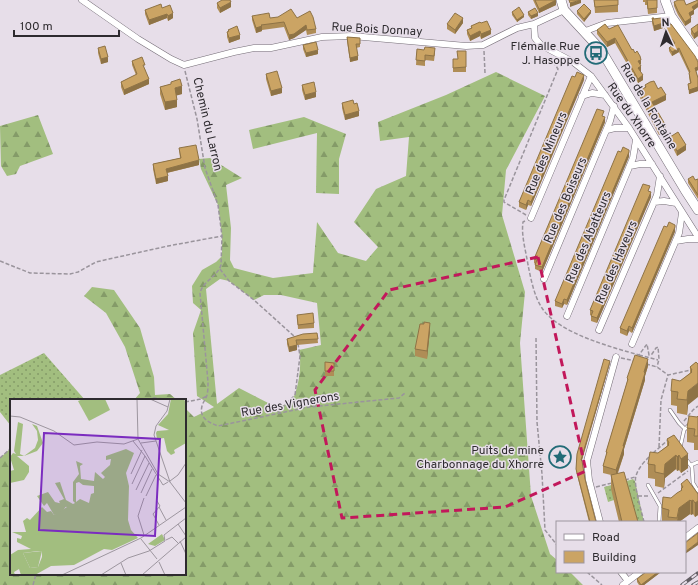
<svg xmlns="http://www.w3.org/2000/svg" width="698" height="585" font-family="Overpass,sans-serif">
  <defs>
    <pattern id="grass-dots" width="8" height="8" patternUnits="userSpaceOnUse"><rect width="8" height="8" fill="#a2be7f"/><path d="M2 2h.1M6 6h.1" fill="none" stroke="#849b68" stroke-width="1.8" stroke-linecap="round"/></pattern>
    <pattern id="forest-firs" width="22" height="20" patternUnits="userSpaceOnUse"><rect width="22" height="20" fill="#a2be7f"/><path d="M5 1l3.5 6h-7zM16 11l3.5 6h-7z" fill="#849b68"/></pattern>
  </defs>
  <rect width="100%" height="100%" fill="#e7dee9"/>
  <path fill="url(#grass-dots)" d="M 44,353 L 85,400 L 11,400 L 11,426 L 0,412 L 0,375 Z
    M 630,480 L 633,479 L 635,481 L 644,522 L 634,522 L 614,500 L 608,502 L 604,487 Z"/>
  <path fill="url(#forest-firs)" fill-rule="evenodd" d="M 496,72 L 545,96 L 506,170 L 502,215 L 525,292 L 520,343 L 531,496 L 550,554 L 557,560 L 557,572 L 570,572 L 583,585 L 0,585 L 0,458 L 11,448 L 11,574 L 185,574 L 185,408 L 194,417 L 214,407 L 197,396 L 193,333 L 201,310 L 193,303 L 192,286 L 202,270 L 216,262 L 222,256 L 222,236 L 218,205 L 201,169 L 199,159 L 210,158 L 242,178 L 226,185 L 231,228 L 230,260 L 234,268 L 273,278 L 313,273 L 317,222 L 338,253 L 366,261 L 378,247 L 354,222 L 376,189 L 406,176 L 409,137 L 380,141 L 378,122 L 446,95 ZM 220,279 L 229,281 L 254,300 L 264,295 L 281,295 L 317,303 L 321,345 L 299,350 C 302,366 299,388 291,403 L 276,407 L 239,388 L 217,404 L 206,289 Z
    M 38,115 L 53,154 L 20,166 L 16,174 L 7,176 L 1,166 L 0,126 Z
    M 304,117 L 346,134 L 339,159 L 339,194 L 316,193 L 317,133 L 253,149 L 249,130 Z
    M 92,287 L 114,290 L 140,328 L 154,377 L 155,395 L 170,394 L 177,400 L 134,400 L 140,393 L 125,347 L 106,313 L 84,296 Z"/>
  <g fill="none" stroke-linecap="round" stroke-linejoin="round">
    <g stroke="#746c76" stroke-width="4">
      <path id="lane" d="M 670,410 L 679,423 L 685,429
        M 680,448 L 684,430 L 690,424
        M 685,458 L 692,467 L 693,483 L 698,491
        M 691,465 L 698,462
        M 648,485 L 660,506 L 659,522"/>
    </g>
    <g stroke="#746c76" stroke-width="7">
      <path id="street" d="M 82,0 L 138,39 L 171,59 L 184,65 L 234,52 L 254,48 L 271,48 L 322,37 L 352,36 L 466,46 L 483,45 L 517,28 L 534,24 L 564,10
        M 534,24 L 535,38 L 541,45 L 573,62 L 591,76 L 629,128 L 698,237
        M 583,32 L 607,23 L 671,16
        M 582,96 L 592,93 L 605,95
        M 607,130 L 615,128 L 629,128
        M 630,166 L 640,164 L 652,164
        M 654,202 L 664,201 L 676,203
        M 531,218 L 591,76
        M 676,241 L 688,239 L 698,239
        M 544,279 L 610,121 L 614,106
        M 567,316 L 633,158 L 636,140
        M 599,330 L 657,195 L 660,176
        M 632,344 L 679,233 L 682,213
        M 600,522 L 589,480 L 587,461 L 616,357
        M 685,538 L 698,528
        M 621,572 L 628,581
        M 623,585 L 640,572"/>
    </g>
    <g stroke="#746c76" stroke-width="10">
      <path id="secondary" d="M 561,0 L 564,10 L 601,50 L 685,190 L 698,210
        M 665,0 L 671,16 L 698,55"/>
    </g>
    <path stroke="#9a949c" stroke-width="1.5" stroke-dasharray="4 2" stroke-linecap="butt" d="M 484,51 L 485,73
      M 185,71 L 197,119 L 205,168 L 218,205 L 222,236 L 221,265 C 217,277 203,281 200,293 L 208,382 C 208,386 208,391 207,395 C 206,399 203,402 202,406 C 199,418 208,422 218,426 L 309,407 L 399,398 L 405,393
      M 526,215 L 504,202 L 504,200 L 558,69 L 554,63 L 555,59
      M 525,221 L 523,222 C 521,236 526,251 528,265 C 531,279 534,296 542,308 C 558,333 611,347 639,355 L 647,344 L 649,355 L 652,354 L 656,348 L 658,347 L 659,359 L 657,367
      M 0,261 L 30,273 L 70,274 L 78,272 L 96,262 L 109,259 L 168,246 L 222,236
      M 220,269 L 229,281 L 254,300 L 295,337
      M 536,338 L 537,422 L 542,474 L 545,530 L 557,545
      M 639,355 L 658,360
      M 621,358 L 635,361
      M 646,364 L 657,367 L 668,375 L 691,370
      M 147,400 L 154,398 L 174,400
      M 185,402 L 201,399 L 207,396
      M 185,407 L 185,410
      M 278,412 L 295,395 L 300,356 L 298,344
      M 684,421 L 693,410 L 698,406
      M 659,447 L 661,400 L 668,375
      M 653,453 L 668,440
      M 0,458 L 11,448
      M 625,480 L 635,477
      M 596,487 L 612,483
      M 658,493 L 688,471
      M 638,496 L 648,496
      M 644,522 C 642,513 633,484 636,476 C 638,468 645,461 650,456
      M 587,572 L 602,585
      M 33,585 L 36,574"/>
    <use href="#lane" stroke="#fff" stroke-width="3"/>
    <use href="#street" stroke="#fff" stroke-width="6"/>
    <use href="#secondary" stroke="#fff" stroke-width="9"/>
    <g stroke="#635e64" stroke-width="3.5">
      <path id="rail" d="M 682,585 L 698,573
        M 693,585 L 698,582"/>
    </g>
    <use href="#rail" stroke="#e7dee9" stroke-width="2" stroke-dasharray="6" stroke-linecap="butt"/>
  </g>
  <path fill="#af8d56" d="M 533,0 L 556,0 L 556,5 L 539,13 Z
    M 594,0 L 618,0 L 618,12 L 595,13 Z
    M 643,0 L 657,0 L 657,13 L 648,14 L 647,5 L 645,5 L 645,2 L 643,2 Z
    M 698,0 L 698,7 L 694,10 L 694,14 L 690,16 L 691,22 L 685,26 L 678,15 L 674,6 L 674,2 L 686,5 Z
    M 217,3 L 231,7 L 220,13 L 217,8 Z
    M 162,8 L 173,18 L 168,21 L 167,18 L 149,25 L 145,14 L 145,10 Z
    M 577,11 L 591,13 L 584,22 L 577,14 Z
    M 512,12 L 524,17 L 517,22 L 512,15 Z
    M 528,12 L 538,16 L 531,19 L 528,15 Z
    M 252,16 L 270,18 L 297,18 L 316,29 L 316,33 L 307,35 L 306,30 L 294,38 L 289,40 L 284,27 L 262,30 L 262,31 L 256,33 L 252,20 Z
    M 652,18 L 654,19 L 663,28 L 654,31 L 652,23 Z
    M 463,23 L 455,34 L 447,29 L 447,24 Z
    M 481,23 L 491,34 L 481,39 L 480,36 L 470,41 L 467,34 L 467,30 L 471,28 L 471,26 Z
    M 698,24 L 698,36 L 694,39 L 691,34 L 691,29 Z
    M 609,29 L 632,50 L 641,64 L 640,64 L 641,71 L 640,71 L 643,80 L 638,83 L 615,43 L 607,47 L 597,34 L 597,30 Z
    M 664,29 L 698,62 L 698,70 L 696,71 L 698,78 L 698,91 L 689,94 L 688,84 L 690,83 L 689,77 L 689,73 L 679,52 L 672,56 L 669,51 L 669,48 L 673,45 L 664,33 Z
    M 228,30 L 240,39 L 229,43 L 227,37 L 227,32 L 228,32 Z
    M 347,37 L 360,38 L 360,47 L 356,48 L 358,60 L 350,62 L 347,41 Z
    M 303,45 L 318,54 L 306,57 L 303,49 Z
    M 98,48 L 108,62 L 101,64 L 98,53 Z
    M 417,49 L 435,53 L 434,61 L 425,60 L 425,66 L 416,65 Z
    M 466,51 L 466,72 L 453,72 L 453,59 L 458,59 Z
    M 132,61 L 145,69 L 149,84 L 124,95 L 121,87 L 121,82 L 136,75 L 132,65 Z
    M 266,74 L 282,93 L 271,96 L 266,79 Z
    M 584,80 L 531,206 L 528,205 L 526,210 L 519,207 L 519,202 Z
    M 171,82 L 182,94 L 176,95 L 177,107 L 165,110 L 160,94 L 160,87 L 171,84 Z
    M 302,85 L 316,97 L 305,100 L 302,90 Z
    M 645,85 L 658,89 L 666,100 L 654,106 L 666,131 L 659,135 L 639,96 L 639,91 L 645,87 Z
    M 342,103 L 354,104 L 359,116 L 345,120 L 342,108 Z
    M 603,117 L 605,122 L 542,272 L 535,269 L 535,264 L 534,263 L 534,259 Z
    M 670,137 L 686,150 L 677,156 L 670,142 Z
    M 179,148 L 199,165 L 167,173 L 168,181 L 156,184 L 153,169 L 153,164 L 180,158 Z
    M 629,155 L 567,305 L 564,304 L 562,308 L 555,306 L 555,301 Z
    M 688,179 L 695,180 L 698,179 L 698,199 L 688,183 Z
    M 650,191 L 651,197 L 597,323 L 591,321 L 591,315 L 590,315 L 590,310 Z
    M 675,230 L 632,333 L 629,331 L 627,336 L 620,333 L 620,328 Z
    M 297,315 L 314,323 L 314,328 L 298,329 Z
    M 430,330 L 427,359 L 415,356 L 415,349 Z
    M 317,333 L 318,343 L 297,345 L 297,350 L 289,352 L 287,344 L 287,339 Z
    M 325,362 L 334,363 L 334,376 L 325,376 Z
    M 696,362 L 688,405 L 687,415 L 677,413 L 677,406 L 671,405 L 671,391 L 680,381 L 690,373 L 690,367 Z
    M 610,363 L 582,460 L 585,479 L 596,522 L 589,522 L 576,471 L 577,454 Z
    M 648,366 L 645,376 L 645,380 L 624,449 L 624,454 L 618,473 L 638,522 L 619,522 L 611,489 L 611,475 L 603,473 L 603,466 L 606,456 L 606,452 L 627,382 L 627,378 Z
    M 698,416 L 698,450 L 694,450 L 694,443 L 687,442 L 687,428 Z
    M 674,435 L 688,468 L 681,473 L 679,470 L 677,471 L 676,469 L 665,478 L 664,488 L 655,486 L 655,479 L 648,478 L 648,464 L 658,453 L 667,446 L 667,439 Z
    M 681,484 L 698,494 L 698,515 L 695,517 L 693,514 L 691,515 L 690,514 L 679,522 L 662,522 L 662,508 L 671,498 L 681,491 Z
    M 661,572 L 644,585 L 639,585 L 637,582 L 637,579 Z"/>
  <path fill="#8e7346" d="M 556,0 L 556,5 L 539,13 L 539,9 Z
    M 581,0 L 581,3 L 570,7 L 570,3 Z
    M 231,2 L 231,7 L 220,13 L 220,8 Z
    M 698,3 L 698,7 L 694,10 L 694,14 L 689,17 L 689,13 L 692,7 Z
    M 591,11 L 591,13 L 584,22 L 584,19 Z
    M 173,13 L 173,18 L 168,21 L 168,16 Z
    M 538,13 L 538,16 L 531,19 L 531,16 Z
    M 167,14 L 167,18 L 149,25 L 149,20 Z
    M 524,15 L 524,17 L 517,22 L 517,20 Z
    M 463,18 L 463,23 L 455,34 L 455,30 Z
    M 691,18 L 691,22 L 685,26 L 685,22 Z
    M 663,23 L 663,28 L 654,31 L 654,26 Z
    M 306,25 L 306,30 L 294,38 L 289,40 L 289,35 Z
    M 262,26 L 262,31 L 256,33 L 256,28 Z
    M 491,30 L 491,34 L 481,39 L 481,34 Z
    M 480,31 L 480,36 L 470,41 L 470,36 Z
    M 698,31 L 698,36 L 694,39 L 694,34 Z
    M 240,35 L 240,39 L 229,43 L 229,38 Z
    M 615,38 L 615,43 L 607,47 L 607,42 Z
    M 679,48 L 679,52 L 672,56 L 672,52 Z
    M 318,50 L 318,54 L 306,57 L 306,53 Z
    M 358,56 L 358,60 L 350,62 L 350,58 Z
    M 108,57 L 108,62 L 101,64 L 101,59 Z
    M 641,60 L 641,64 L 638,65 L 638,61 Z
    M 641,66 L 641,71 L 638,73 L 638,68 Z
    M 698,67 L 698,70 L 695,72 L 695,68 Z
    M 584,75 L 584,80 L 531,206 L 531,202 Z
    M 643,75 L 643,80 L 638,83 L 638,79 Z
    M 149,79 L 149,84 L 124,95 L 124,90 Z
    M 698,85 L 698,91 L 689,94 L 689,90 Z
    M 182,86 L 182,94 L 175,96 L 175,88 Z
    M 282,88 L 282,93 L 271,96 L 271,91 Z
    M 316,92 L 316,97 L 305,100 L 305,95 Z
    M 666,95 L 666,100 L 652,107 L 652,102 Z
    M 177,100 L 177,107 L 165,110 L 165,102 Z
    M 359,111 L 359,116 L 345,120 L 345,115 Z
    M 605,117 L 605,122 L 542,272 L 542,267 Z
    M 666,126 L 666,131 L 659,135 L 659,130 Z
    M 686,145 L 686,150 L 677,156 L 677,151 Z
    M 629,150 L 629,157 L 567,305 L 567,300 Z
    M 199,160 L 199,165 L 166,173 L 166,169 Z
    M 168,176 L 168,181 L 156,184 L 156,179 Z
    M 651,192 L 651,197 L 597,323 L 597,318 Z
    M 528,200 L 528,205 L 526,210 L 526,205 Z
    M 675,225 L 675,232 L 632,333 L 632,328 Z
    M 564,299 L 564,304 L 562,308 L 562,304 Z
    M 430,323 L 430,330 L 427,359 L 427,351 Z
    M 629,326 L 629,331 L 627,336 L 627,331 Z
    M 297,345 L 297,350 L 289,352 L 289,347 Z
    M 648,359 L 648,366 L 645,376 L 645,380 L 624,449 L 624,454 L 616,477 L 616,470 Z
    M 610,361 L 610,363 L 581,463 L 581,460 Z
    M 698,383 L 698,397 L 688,405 L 687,415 L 687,400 L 688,391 Z
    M 688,454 L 688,468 L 681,473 L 681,459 Z
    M 676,455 L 676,469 L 665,478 L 664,488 L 664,474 L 665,464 Z
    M 679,455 L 679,470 L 677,471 L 677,457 Z
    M 690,500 L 690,514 L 679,522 L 677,522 L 679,508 Z
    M 693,500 L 693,514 L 691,515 L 691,501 Z
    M 698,501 L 698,515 L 695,517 L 695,503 Z
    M 698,542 L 698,545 L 685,554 L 685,552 Z
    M 658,572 L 661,572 L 644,585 L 641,585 Z"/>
  <path fill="#cba464" stroke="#8e7346" d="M 222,0 L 230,0 L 231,2 L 220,8 L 217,3 Z
    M 535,0 L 556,0 L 539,9 Z
    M 569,0 L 581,0 L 570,3 Z
    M 594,0 L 618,0 L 618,5 L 595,7 Z
    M 647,0 L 657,0 L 657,8 L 648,9 Z
    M 678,0 L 684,0 L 686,5 L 698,0 L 698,3 L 692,7 L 694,10 L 689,13 L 691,18 L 685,22 L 678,11 L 674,2 Z
    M 161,4 L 162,8 L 170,5 L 173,13 L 168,16 L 167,14 L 149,20 L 145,10 Z
    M 584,4 L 591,11 L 584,19 L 577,11 Z
    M 519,7 L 524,15 L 517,20 L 512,12 Z
    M 535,8 L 538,13 L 531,16 L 528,12 Z
    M 291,9 L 297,18 L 310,11 L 313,17 L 316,29 L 307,30 L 306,25 L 294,34 L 289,35 L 284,22 L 261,25 L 262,26 L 256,28 L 252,16 L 269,13 L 270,18 L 278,17 Z
    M 455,13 L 463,18 L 455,30 L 447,24 Z
    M 652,18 L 654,18 L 653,19 L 661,18 L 663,23 L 654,26 Z
    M 487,21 L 491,30 L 481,34 L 480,31 L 470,36 L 467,30 L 472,28 L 471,26 L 480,22 L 481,23 Z
    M 605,24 L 609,29 L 618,25 L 632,50 L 633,49 L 635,53 L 637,51 L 640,56 L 641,60 L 638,61 L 641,66 L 638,68 L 643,75 L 638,79 L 615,38 L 607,42 L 597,30 Z
    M 671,24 L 695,56 L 698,62 L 698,67 L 695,68 L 698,78 L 698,87 L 689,90 L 688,84 L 691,83 L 689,73 L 690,72 L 679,48 L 672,52 L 669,48 L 675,43 L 664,29 Z
    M 698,24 L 698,31 L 694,34 L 691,29 Z
    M 237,26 L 240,35 L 229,38 L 227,32 L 229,31 L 228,30 Z
    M 347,37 L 360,38 L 360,44 L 356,44 L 358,56 L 350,58 Z
    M 316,42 L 318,50 L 306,53 L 303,45 Z
    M 105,46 L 108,57 L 101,59 L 98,48 Z
    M 425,47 L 435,48 L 434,56 L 425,55 L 425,61 L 416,60 L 417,49 L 424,50 Z
    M 457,51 L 466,51 L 466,67 L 453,68 L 453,59 L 458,59 Z
    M 142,57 L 145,65 L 143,65 L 149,79 L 124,90 L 121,82 L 137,74 L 132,61 Z
    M 277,71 L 282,88 L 271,91 L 266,74 Z
    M 577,72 L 584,75 L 531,202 L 528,200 L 526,205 L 519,202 L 572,76 L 575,77 Z
    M 180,79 L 182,86 L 175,88 L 177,100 L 165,102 L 160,87 L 171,84 L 171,82 Z
    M 654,81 L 658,89 L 661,87 L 666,95 L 652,102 L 666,126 L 659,130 L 639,91 L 646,87 L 645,85 L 650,82 Z
    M 314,82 L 316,92 L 305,95 L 302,85 Z
    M 353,100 L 354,104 L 357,103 L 359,111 L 345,115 L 342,103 Z
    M 597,109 L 604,111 L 602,116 L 605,117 L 542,267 L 535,265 L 537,260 L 534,259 Z
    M 678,132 L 686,145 L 677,151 L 670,137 Z
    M 196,145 L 199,160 L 166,169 L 168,176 L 156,179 L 153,164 L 181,158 L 179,148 Z
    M 623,147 L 629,150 L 629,152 L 567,300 L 564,299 L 562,304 L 555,301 L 618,151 L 621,152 Z
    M 693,176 L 695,180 L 698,179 L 698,195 L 688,179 Z
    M 643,184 L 650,186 L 648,191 L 651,192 L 597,318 L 591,316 L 593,311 L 590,310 Z
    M 669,222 L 675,225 L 675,227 L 632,328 L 629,326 L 627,331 L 620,328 L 664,226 L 667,227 Z
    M 313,313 L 314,323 L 298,325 L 297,315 Z
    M 424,322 L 430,323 L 427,351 L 415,349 L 420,324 L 424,324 Z
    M 317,333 L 318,339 L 296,340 L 297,345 L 289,347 L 287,339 L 303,334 Z
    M 635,355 L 648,359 L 644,372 L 645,373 L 623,446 L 624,446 L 616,470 L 603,466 L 607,452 L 606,452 L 628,379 L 627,378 Z
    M 604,359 L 610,361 L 581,460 L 582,461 L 585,479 L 596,522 L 590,522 L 576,469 L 577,454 Z
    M 325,362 L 334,363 L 334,371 L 325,371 Z
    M 696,362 L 698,364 L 698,383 L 688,391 L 687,400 L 677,399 L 678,392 L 671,391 L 672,379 L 680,381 L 692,372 L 691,371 L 692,370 L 690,367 Z
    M 689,416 L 697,417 L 698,416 L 698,436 L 694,436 L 695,429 L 687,428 Z
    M 674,435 L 688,454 L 681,459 L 679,455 L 677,457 L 676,455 L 665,464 L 664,474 L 655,472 L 655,465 L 648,464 L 650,452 L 658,453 L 669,445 L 668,444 L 669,443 L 667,439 Z
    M 624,472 L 638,522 L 622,522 L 611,475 Z
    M 687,479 L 698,494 L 698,501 L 695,503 L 693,500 L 691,501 L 690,500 L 679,508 L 677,518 L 668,517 L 669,510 L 662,508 L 663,497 L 671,498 L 677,493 L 682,490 L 681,489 L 683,487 L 681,484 Z
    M 698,533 L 698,542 L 685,552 L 685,543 Z
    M 646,572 L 658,572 L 641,585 L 637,579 Z"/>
  <path fill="none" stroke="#c2185b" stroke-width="3" stroke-dasharray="8 5" stroke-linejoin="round" d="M 538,257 L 586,471 L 505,507 L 342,518 L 315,390 L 389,290 Z"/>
  <defs>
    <g id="bus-ring" transform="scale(1.15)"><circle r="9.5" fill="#e7dee9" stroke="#226b77" stroke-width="1.5"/><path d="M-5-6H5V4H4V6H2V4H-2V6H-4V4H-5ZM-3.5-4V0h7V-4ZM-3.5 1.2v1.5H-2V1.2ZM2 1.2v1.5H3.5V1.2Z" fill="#226b77"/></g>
    <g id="sight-ring" transform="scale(1.15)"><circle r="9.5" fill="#e7dee9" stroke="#226b77" stroke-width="1.5"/><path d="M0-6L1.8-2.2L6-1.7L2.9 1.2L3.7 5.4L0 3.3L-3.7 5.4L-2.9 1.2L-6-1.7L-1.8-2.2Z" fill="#226b77"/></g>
  </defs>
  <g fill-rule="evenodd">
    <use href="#bus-ring" x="596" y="53"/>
    <use href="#sight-ring" x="560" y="457"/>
  </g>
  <g text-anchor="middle" stroke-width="3" stroke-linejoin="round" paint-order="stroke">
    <g font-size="12" fill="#2e2b2f" stroke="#e7dee9">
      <text transform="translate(377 29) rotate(3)" y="4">Rue Bois Donnay</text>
      <text transform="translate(649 106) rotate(59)" y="4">Rue de la Fontaine</text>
      <text transform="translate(632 115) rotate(55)" y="4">Rue du Xhorre</text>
      <text transform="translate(208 124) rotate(77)" y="4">Chemin du Larron</text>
      <text transform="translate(546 153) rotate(-67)" y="4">Rue des Mineurs</text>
      <text transform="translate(565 200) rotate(-67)" y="4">Rue des Boiseurs</text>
      <text transform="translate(588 237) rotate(-67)" y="4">Rue des Abatteurs</text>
      <text transform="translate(616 262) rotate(-67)" y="4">Rue des Haveurs</text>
      <text transform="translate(290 404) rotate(-10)" y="4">Rue des Vignerons</text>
    </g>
    <g font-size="12" fill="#2e2b2f" stroke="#e7dee9" text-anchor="end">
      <text x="580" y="50">Flémalle Rue<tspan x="580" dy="14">J. Hasoppe</tspan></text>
      <text x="544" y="454">Puits de mine<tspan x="544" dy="14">Charbonnage du Xhorre</tspan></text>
    </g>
  </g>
  <g transform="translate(10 399)">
    <rect width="176" height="176" fill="#e7dee9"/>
    <path d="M 8,23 L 13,25 L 10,55 L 14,57 L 7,57 L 19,67 L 19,73 L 14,81 L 0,84 L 0,72 L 4,71 L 0,58 L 3,54 L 6,55 L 4,52 ZM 38,93 L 45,103 L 57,106 L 51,114 L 44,116 L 37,104 L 34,107 L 27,97 ZM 32,152 L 28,168 L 20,169 L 13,154 Z" fill="#a2be7f"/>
    <path d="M 161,0 L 174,0 L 176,5 L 176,44 L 164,51 L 165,54 L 161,56 L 157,52 L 154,39 L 147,40 L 146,34 L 147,32 L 159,31 L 148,26 L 158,15 ZM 22,25 L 27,27 L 33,44 L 27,52 L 14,57 L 25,49 L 28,41 L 27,32 ZM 116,50 L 124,54 L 116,74 L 119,87 L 118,121 L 121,131 L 128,139 L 102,151 L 94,150 L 64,166 L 41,167 L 25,176 L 11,176 L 9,170 L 4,173 L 5,176 L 0,176 L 0,156 L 8,151 L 21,150 L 7,143 L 7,139 L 11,140 L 12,137 L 2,133 L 16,133 L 13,122 L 17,119 L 20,121 L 32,108 L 37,113 L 41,112 L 44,116 L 57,108 L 51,107 L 49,102 L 54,100 L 45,84 L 50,83 L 56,101 L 63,105 L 65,104 L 63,102 L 63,83 L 69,75 L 66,62 L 73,65 L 70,67 L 71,80 L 84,82 L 85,73 L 93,80 L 95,78 L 91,74 L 100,66 L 101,60 L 96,61 L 96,57 ZM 69,83 L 73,86 L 84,87 L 84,94 L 81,95 L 79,104 L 70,100 L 66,103 L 66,84 ZM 28,152 L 32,152 L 32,158 L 28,168 L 20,169 L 13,154 ZM 152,135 L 155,141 L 145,147 L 138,145 Z" fill="#a2be7f" fill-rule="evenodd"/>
    <path d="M 73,0 L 95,0 L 100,11 L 79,22 L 68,2 Z" fill="#a2be7f"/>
    <path fill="none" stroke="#9d969f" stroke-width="1" d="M 127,0 L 128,40 L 148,75 L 160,83 L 176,104M 140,0 L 158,8M 0,17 L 10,18 L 44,32 L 64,46 L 87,43 L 114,45 L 128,40M 123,42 L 135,57 L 153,86 L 158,83M 131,44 L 146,42M 121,75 L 132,51M 160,82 L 168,76 L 176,64M 160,83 L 144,36 L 146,27 L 157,12 L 160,0M 122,85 L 135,57M 126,91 L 139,64M 131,94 L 142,70M 136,97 L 146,76M 147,102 L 150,107 L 143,115 L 149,126M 149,108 L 156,121M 168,125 L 176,137M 134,136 L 128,117 L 134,99M 131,140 L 147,160M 156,141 L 162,138 L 168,144M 170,142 L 176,155M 149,163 L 155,176M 111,164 L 116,176M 52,176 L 131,139 L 176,108M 91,176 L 118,159 L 139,152 L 155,142 L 154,136 L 176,119M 132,176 L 176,138"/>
    <path fill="#7b2cbf" fill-opacity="0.15" stroke="#7b2cbf" stroke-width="2" d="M 34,34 L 150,40 L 145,137 L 29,131 Z"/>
    <rect width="176" height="176" fill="none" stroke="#2e2b2f" stroke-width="2"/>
  </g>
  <rect x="556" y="521" width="130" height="52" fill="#e7dee9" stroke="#9d969f"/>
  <rect x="564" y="534" width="20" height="6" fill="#ffffff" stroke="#9d969f"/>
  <text x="592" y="541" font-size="12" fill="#2e2b2f">Road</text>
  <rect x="564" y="551" width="20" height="12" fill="#cba464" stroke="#9d969f"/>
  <text x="592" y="561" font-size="12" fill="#2e2b2f">Building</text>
  <g transform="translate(666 32) rotate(357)" stroke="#e7dee9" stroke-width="3" paint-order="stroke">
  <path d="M0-3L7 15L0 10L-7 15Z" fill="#2e2b2f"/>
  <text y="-6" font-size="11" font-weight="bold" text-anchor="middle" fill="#2e2b2f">N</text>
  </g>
  <path d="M14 30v6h105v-6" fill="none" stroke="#2e2b2f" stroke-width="2"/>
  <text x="20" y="30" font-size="12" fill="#2e2b2f" stroke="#e7dee9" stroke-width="3" paint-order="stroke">100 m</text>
</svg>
